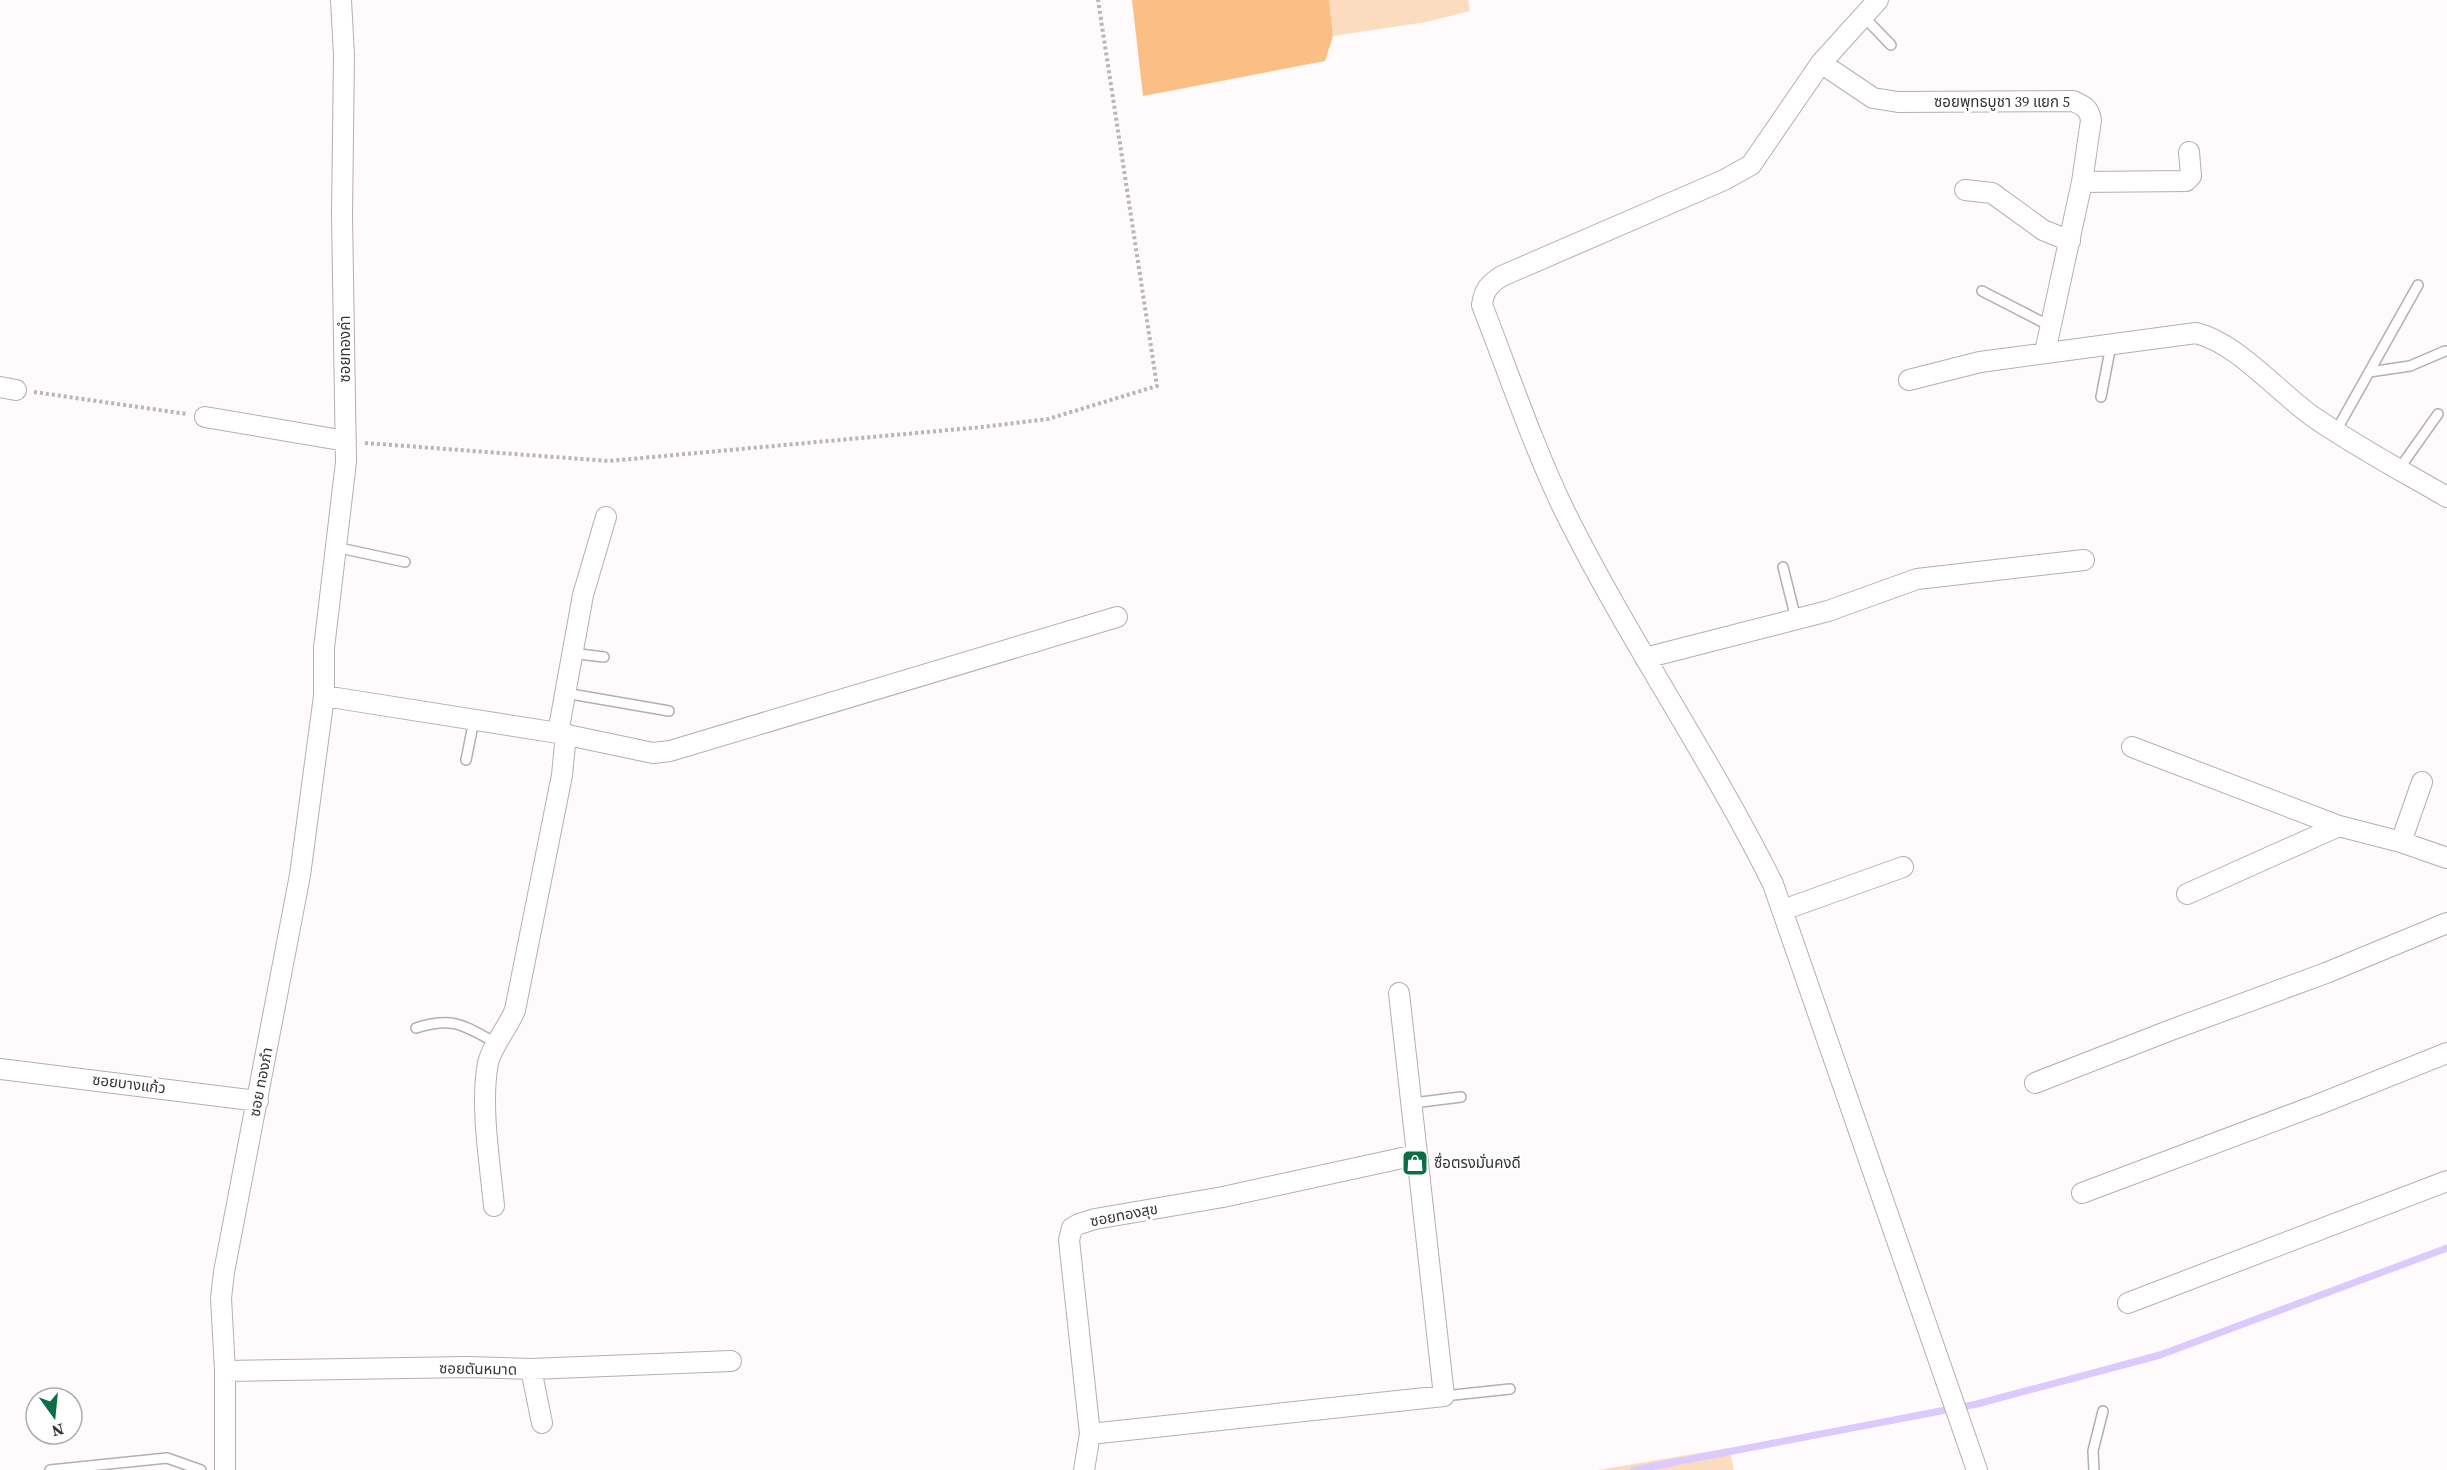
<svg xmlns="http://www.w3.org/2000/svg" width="2447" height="1470" font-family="'Source Serif 4','Noto Sans Thai',serif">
  <rect width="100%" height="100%" fill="#fffafb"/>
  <path fill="#fcdcbe" d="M 1329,0 L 1468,0 L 1470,11 L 1426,22 L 1333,36 Z
    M 1729,1448 L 1734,1470 L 1598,1470 Z"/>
  <path fill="#fbbf85" d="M 1132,0 L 1329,0 L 1333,36 L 1325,61 L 1143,96 Z"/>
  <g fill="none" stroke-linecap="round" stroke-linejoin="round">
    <path stroke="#dcc9fe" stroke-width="7" d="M 1634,1470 L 1977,1404 L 2160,1355 L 2447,1248"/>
    <g stroke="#b5afb0" stroke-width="12">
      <path id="service" d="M 1863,16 L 1891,45
        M 1982,291 L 2052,327
        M 2369,372 L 2410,366 L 2445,351
        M 2101,397 L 2111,345
        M 2336,431 L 2418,285
        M 2399,469 L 2438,414
        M 335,547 L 405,562
        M 1783,567 L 1796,619
        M 571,653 L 604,657
        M 565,693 L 669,711
        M 466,760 L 474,720
        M 416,1028 C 455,1016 464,1026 498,1044
        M 1413,1103 L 1461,1097
        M 1444,1396 L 1510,1389
        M 50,1470 L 167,1458 L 201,1470
        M 2094,1470 L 2093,1451 L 2103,1411"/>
    </g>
    <g stroke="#b5afb0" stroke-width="22">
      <path id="minor" d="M 1878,0 L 1821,63 L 1751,165 L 1724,180 L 1502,276 C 1489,284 1484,290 1482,305 C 1509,374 1533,446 1565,512 C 1628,639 1710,757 1773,884 L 1977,1470
        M 1821,63 L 1873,98 L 1898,102 L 2073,101 C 2084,106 2089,108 2091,120 L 2082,182 L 2045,352
        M 2082,182 L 2186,181 L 2191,176 L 2189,152
        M 1965,190 L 1992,193 L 2043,230 L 2070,241
        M 1909,380 L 1980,362 L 2196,333 C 2237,343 2277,391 2312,416 C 2355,446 2402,471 2447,497
        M 0,387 L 16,390
        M 205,417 L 346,441
        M 1645,658 L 1828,611 L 1917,579 L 2084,560
        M 324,696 L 558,733 L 653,753 L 670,751 L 1117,617
        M 558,733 L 583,595 L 606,517
        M 2132,747 L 2339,826 L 2401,842 L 2447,858
        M 2401,842 L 2422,782
        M 2187,894 L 2339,826
        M 1783,910 L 1903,867
        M 0,1069 L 258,1101
        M 2035,1083 L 2171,1030 L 2326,973 L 2447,923
        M 2082,1193 L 2317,1105 L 2447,1053
        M 494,1206 C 490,1163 480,1105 488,1063 C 492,1045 508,1028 515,1010 L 562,775 L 566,734
        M 2128,1303 L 2447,1181
        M 531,1369 L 542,1423
        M 225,1371 L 468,1367 L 531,1369 L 731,1361
        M 1090,1434 L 1444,1396 L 1399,993
        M 225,1470 L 225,1371 L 221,1298 L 224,1272 L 300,875 L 324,696 L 324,648 L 346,462 L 342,215 L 344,55 L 341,0
        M 1084,1470 L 1090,1434 L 1069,1240 L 1072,1228 L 1079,1224 L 1095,1219 L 1223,1197 L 1416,1155"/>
    </g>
    <path stroke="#bab6b7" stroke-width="4" stroke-dasharray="3 3" stroke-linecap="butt" d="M 34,392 L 187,414
      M 365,443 L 609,461 L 982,427 L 1048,419 L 1157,386 L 1098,0"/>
    <use href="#service" stroke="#fff" stroke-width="9"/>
    <use href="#minor" stroke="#fff" stroke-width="20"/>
  </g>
  <defs>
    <g id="shop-square" transform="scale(1.35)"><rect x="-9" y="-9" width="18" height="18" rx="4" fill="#0c6e44" stroke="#fff"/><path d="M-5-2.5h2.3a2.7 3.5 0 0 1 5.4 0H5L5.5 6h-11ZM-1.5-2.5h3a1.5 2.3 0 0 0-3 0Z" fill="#fff"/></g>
  </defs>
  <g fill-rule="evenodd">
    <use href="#shop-square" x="1415" y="1163"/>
  </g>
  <g text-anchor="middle" stroke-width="6" stroke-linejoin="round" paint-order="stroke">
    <g font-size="15" fill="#353333" stroke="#fff">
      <text x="2002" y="107">ซอยพุทธบูชา 39 แยก 5</text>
      <text transform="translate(345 349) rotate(-90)" y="5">ซอยทองคำ</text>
      <text transform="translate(261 1082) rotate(-79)" y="5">ซอย ทองภํา</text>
      <text transform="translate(129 1084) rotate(7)" y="5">ซอยบางแก้ว</text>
      <text transform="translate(1124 1215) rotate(-11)" y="5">ซอยทองสุข</text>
      <text transform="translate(478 1369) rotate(1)" y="5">ซอยตันหมาด</text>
    </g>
    <g font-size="15" fill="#353333" stroke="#fff" text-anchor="start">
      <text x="1434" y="1168">ซื่อตรงมั่นคงดี</text>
    </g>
  </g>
  <g transform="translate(54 1416) rotate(165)"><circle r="28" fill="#ffffff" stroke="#aeadad" stroke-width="1.5"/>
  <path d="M0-4.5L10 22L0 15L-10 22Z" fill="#0c6e44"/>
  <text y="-9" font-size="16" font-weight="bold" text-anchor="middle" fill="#353333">N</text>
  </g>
</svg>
